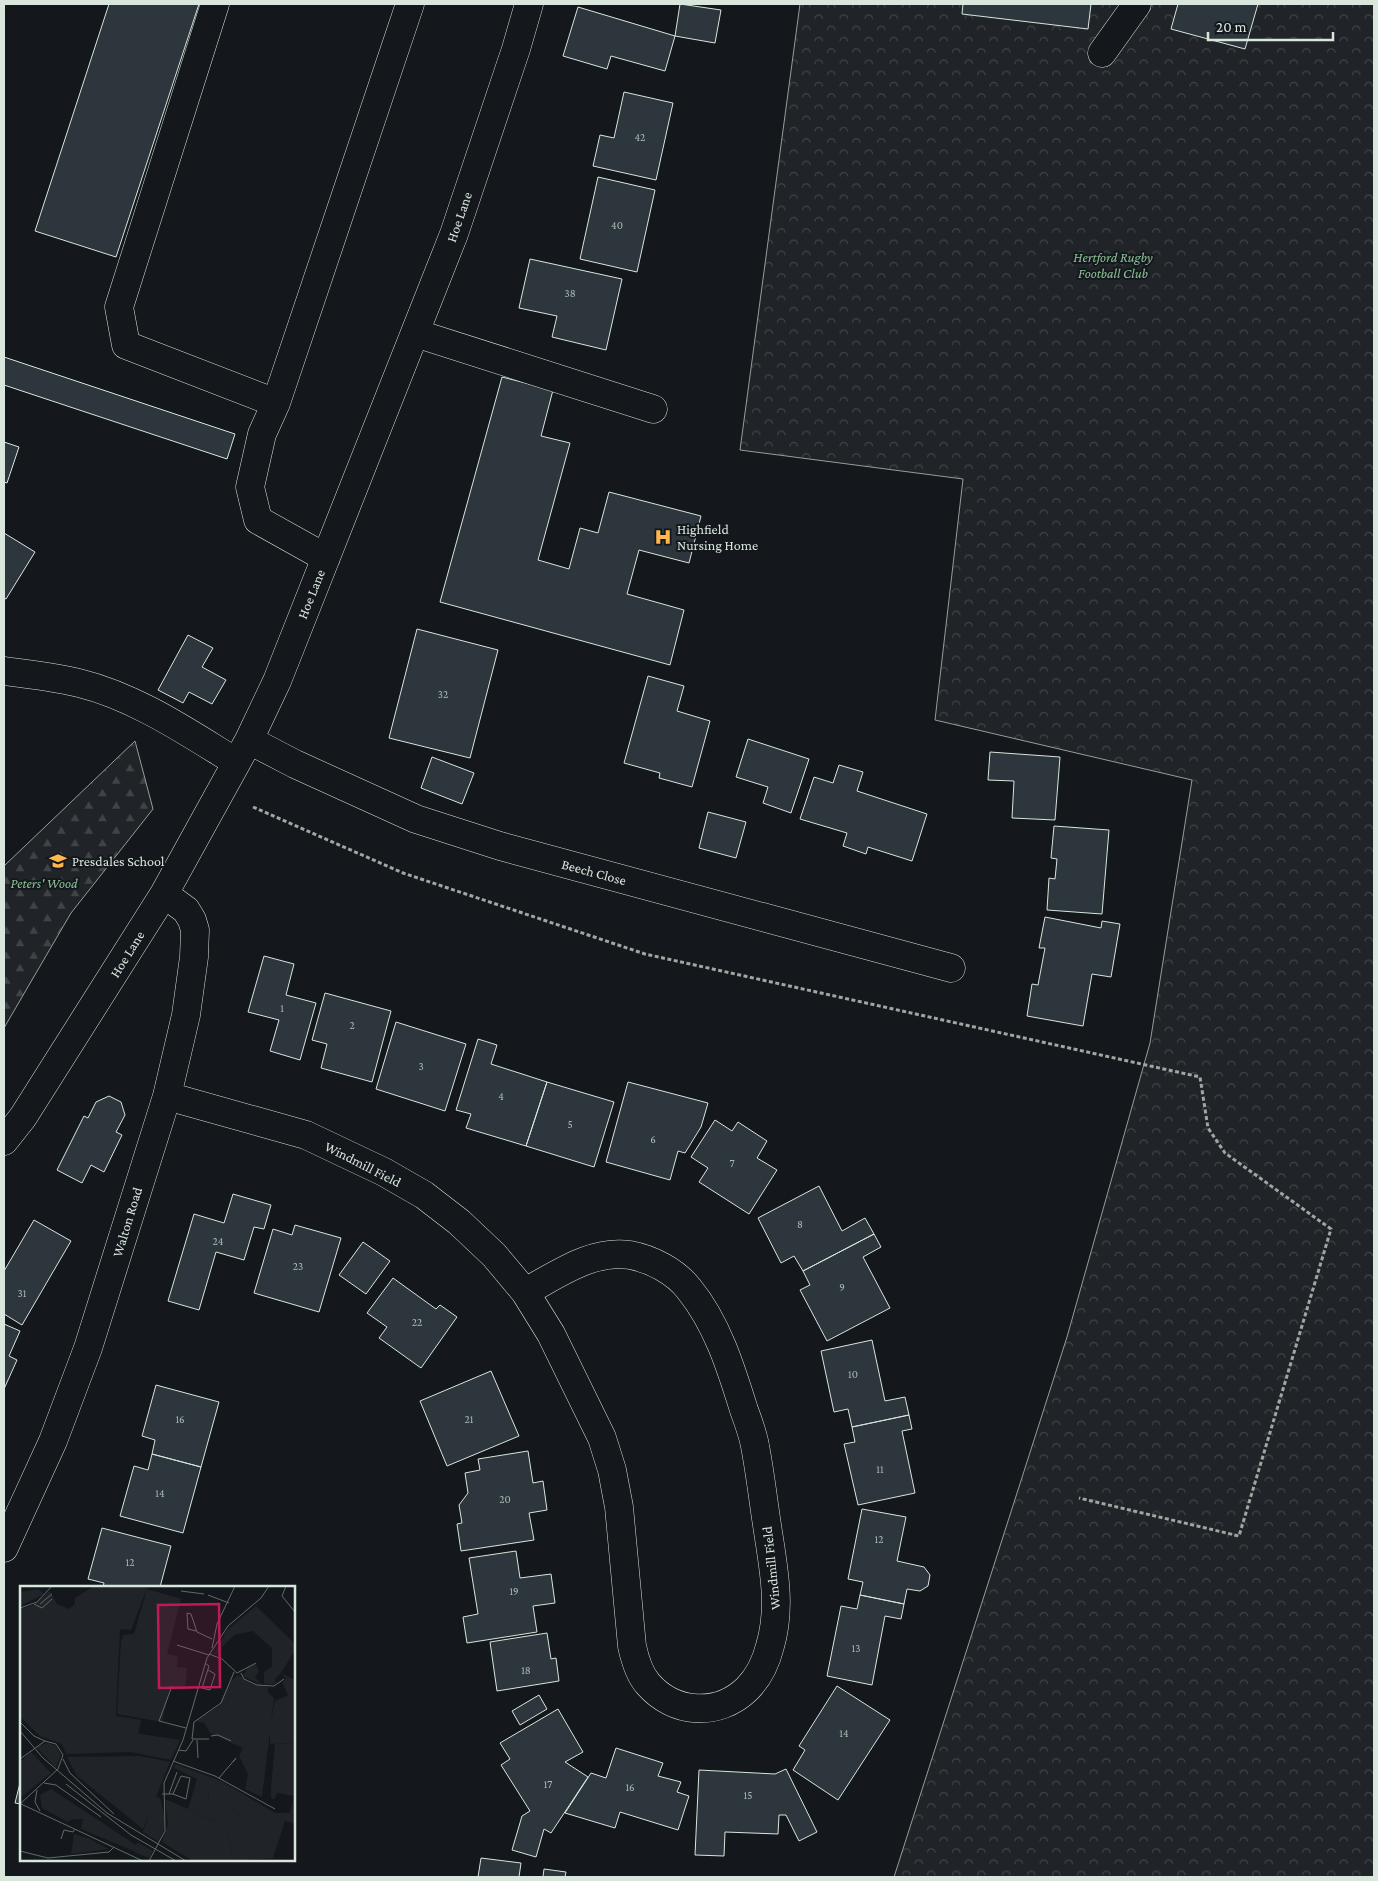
<svg xmlns="http://www.w3.org/2000/svg" width="1378" height="1881" font-family="'Crimson Pro',serif">
  <defs>
    <pattern id="forest-firs" width="22" height="20" patternUnits="userSpaceOnUse" patternTransform="scale(1.25)"><rect width="22" height="20" fill="#202428"/><path d="M5 1l3.5 6h-7zM16 11l3.5 6h-7z" fill="#404447"/></pattern>
    <pattern id="park-crowns" width="20" height="18" patternUnits="userSpaceOnUse" patternTransform="scale(1.25)"><rect width="20" height="18" fill="#202428"/><path d="M2 6a3 3 0 1 1 6 0M12 15a3 3 0 1 1 6 0" fill="none" stroke="#404447"/></pattern>
  </defs>
  <rect width="100%" height="100%" fill="#14181c"/>
  <path fill="url(#forest-firs)" stroke="#939e99" d="M 135,741 L 153,809 L 71,913 L 4,1028 L 4,866 Z"/>
  <path fill="url(#park-crowns)" stroke="#939e99" d="M 800,4 L 1374,4 L 1374,1877 L 894,1877 L 1067,1337 L 1150,1043 L 1192,780 L 935,720 L 963,479 L 740,450 Z"/>
  <path fill="#2c363c" stroke="#d8e6dc" d="M 109,4 L 199,4 L 116,257 L 35,231 Z
    M 680,4 L 721,10 L 715,43 L 675,36 Z
    M 963,4 L 1091,4 L 1088,29 L 962,14 Z
    M 1178,4 L 1258,4 L 1245,49 L 1171,29 Z
    M 578,7 L 675,36 L 665,71 L 611,56 L 607,69 L 563,56 Z
    M 624,92 L 673,103 L 656,180 L 593,166 L 600,135 L 614,138 Z
    M 598,177 L 655,190 L 637,272 L 580,259 Z
    M 530,259 L 622,279 L 606,350 L 552,337 L 557,316 L 519,308 Z
    M 4,357 L 235,434 L 227,459 L 4,385 Z
    M 502,377 L 553,390 L 541,436 L 570,443 L 538,560 L 569,569 L 580,528 L 598,533 L 609,492 L 701,516 L 689,563 L 639,550 L 627,594 L 684,610 L 670,665 L 440,602 Z
    M 4,442 L 19,447 L 7,483 L 4,482 Z
    M 4,533 L 35,552 L 6,599 L 4,598 Z
    M 417,629 L 498,650 L 470,758 L 389,738 Z
    M 188,635 L 213,648 L 202,667 L 226,680 L 212,704 L 189,692 L 183,703 L 158,690 Z
    M 648,676 L 684,686 L 677,711 L 710,721 L 692,787 L 659,778 L 660,773 L 624,763 Z
    M 748,739 L 809,759 L 791,813 L 763,803 L 768,787 L 736,777 Z
    M 990,752 L 1060,757 L 1055,820 L 1012,818 L 1014,781 L 988,780 Z
    M 432,757 L 474,773 L 462,804 L 421,788 Z
    M 839,765 L 863,772 L 857,791 L 927,814 L 912,861 L 868,847 L 866,854 L 843,846 L 847,833 L 800,819 L 814,777 L 833,783 Z
    M 708,812 L 746,822 L 736,858 L 699,848 Z
    M 1054,826 L 1109,830 L 1102,914 L 1047,910 L 1049,878 L 1055,879 L 1057,859 L 1051,858 Z
    M 1045,917 L 1101,928 L 1102,921 L 1120,924 L 1111,977 L 1092,974 L 1083,1026 L 1027,1016 L 1032,984 L 1038,985 L 1045,948 L 1039,948 Z
    M 264,956 L 294,964 L 286,995 L 316,1003 L 300,1060 L 270,1051 L 279,1020 L 248,1012 Z
    M 325,993 L 391,1011 L 372,1082 L 321,1068 L 327,1044 L 312,1040 Z
    M 396,1022 L 466,1044 L 445,1111 L 376,1089 Z
    M 478,1039 L 497,1045 L 491,1064 L 547,1082 L 526,1146 L 466,1128 L 471,1114 L 456,1110 Z
    M 547,1082 L 614,1102 L 594,1167 L 526,1146 Z
    M 628,1082 L 708,1103 L 701,1127 L 685,1153 L 678,1151 L 670,1180 L 606,1162 Z
    M 109,1096 L 121,1102 L 125,1115 L 116,1132 L 122,1135 L 104,1172 L 91,1165 L 82,1183 L 57,1170 L 84,1116 L 88,1118 L 96,1102 Z
    M 715,1120 L 732,1131 L 738,1122 L 767,1141 L 757,1158 L 777,1170 L 749,1214 L 699,1182 L 708,1168 L 691,1157 Z
    M 819,1186 L 842,1231 L 865,1218 L 874,1234 L 803,1271 L 794,1256 L 781,1263 L 758,1218 Z
    M 233,1194 L 271,1205 L 264,1229 L 254,1227 L 244,1260 L 216,1252 L 199,1310 L 168,1301 L 194,1214 L 224,1223 Z
    M 34,1220 L 71,1241 L 22,1325 L 4,1314 L 4,1271 Z
    M 295,1225 L 341,1238 L 319,1312 L 254,1293 L 273,1229 L 292,1235 Z
    M 874,1234 L 881,1247 L 863,1257 L 890,1308 L 827,1341 L 800,1290 L 810,1285 L 803,1271 Z
    M 363,1242 L 390,1261 L 366,1294 L 339,1275 Z
    M 393,1278 L 436,1309 L 440,1305 L 457,1317 L 421,1368 L 379,1338 L 387,1327 L 367,1313 Z
    M 4,1324 L 20,1331 L 9,1356 L 17,1360 L 4,1389 Z
    M 872,1340 L 885,1401 L 905,1397 L 909,1415 L 852,1427 L 848,1409 L 834,1412 L 821,1351 Z
    M 491,1371 L 519,1436 L 447,1466 L 420,1401 Z
    M 156,1385 L 219,1402 L 201,1467 L 152,1454 L 155,1440 L 142,1436 Z
    M 909,1415 L 912,1429 L 902,1431 L 915,1493 L 858,1505 L 844,1444 L 855,1442 L 852,1427 Z
    M 528,1451 L 533,1483 L 543,1481 L 547,1510 L 529,1513 L 534,1540 L 461,1551 L 457,1524 L 462,1523 L 459,1505 L 468,1493 L 465,1473 L 480,1470 L 478,1459 Z
    M 152,1454 L 201,1467 L 183,1533 L 120,1516 L 134,1466 L 148,1470 Z
    M 862,1509 L 906,1517 L 897,1561 L 924,1567 L 930,1575 L 928,1586 L 920,1591 L 907,1589 L 904,1604 L 860,1595 L 863,1582 L 848,1579 Z
    M 102,1528 L 171,1546 L 160,1587 L 103,1587 L 104,1583 L 88,1579 Z
    M 516,1551 L 520,1578 L 551,1574 L 555,1603 L 533,1606 L 537,1632 L 467,1643 L 463,1617 L 478,1614 L 469,1558 Z
    M 860,1595 L 904,1604 L 901,1619 L 885,1616 L 872,1685 L 827,1676 L 841,1606 L 857,1609 Z
    M 547,1633 L 551,1659 L 556,1658 L 559,1681 L 497,1691 L 490,1642 Z
    M 837,1686 L 890,1720 L 838,1800 L 793,1770 L 805,1750 L 799,1746 Z
    M 539,1695 L 547,1709 L 520,1725 L 512,1711 Z
    M 558,1709 L 583,1752 L 565,1762 L 588,1777 L 551,1833 L 544,1829 L 536,1857 L 512,1850 L 522,1816 L 530,1811 L 501,1765 L 510,1759 L 500,1743 Z
    M 616,1748 L 663,1763 L 658,1776 L 681,1782 L 677,1792 L 689,1796 L 678,1830 L 620,1812 L 615,1828 L 565,1813 L 591,1773 L 606,1778 Z
    M 786,1769 L 817,1832 L 799,1841 L 786,1815 L 779,1815 L 778,1834 L 725,1832 L 724,1856 L 695,1855 L 699,1770 L 775,1774 Z
    M 21,1779 L 21,1804 L 15,1803 Z
    M 481,1858 L 521,1863 L 519,1877 L 478,1877 Z
    M 544,1869 L 566,1872 L 565,1877 L 543,1877 Z"/>
  <g fill="none" stroke-linecap="round" stroke-linejoin="round">
    <g stroke="#d8e6dc" stroke-width="29">
      <path id="minor" d="M 215,4 L 119,307 L 126,345 L 276,403
        M 1102,53 L 1137,4
        M 415,333 L 653,409
        M 326,558 L 258,520 L 250,487 L 262,434 L 276,403 L 410,4
        M 4,671 C 29,674 55,677 79,683 C 136,697 187,732 236,762
        M 249,740 L 295,764 L 416,819 L 500,846 L 951,968
        M 167,1096 L 306,1135 L 384,1172 L 424,1195 L 459,1222 L 494,1255 L 525,1292 L 551,1334 L 602,1438 L 612,1470 L 619,1507 L 632,1646 C 635,1660 639,1674 648,1684 C 674,1714 718,1717 747,1689 C 758,1678 766,1662 770,1646 C 782,1606 773,1566 767,1525 C 763,1499 760,1472 755,1446 C 753,1434 748,1421 744,1410 C 731,1368 717,1323 689,1289 C 676,1272 652,1259 630,1255 C 592,1249 557,1275 525,1292
        M 4,1141 L 23,1117 L 164,894 L 249,740 L 277,681 L 454,234 L 516,49 L 529,4
        M 4,1548 L 53,1441 L 88,1348 L 167,1096 L 186,1015 L 194,957 L 195,930 L 192,920 L 186,910 L 164,894"/>
    </g>
    <path stroke="#9da8a2" stroke-width="3" stroke-dasharray="4 2.5" stroke-linecap="butt" d="M 253,807 L 403,873 L 645,954 L 1200,1077 L 1208,1128 L 1225,1153 L 1331,1229 L 1239,1536 L 1079,1498"/>
    <use href="#minor" stroke="#14181c" stroke-width="28"/>
  </g>
  <defs>
    <g id="hospital-bare" transform="scale(1.35)"><path d="M-5-5h3v3.5h4V-5h3V5h-3V1.5h-4V5h-3Z" fill="#ffb74d" stroke="#14181c" stroke-width="2.5" paint-order="stroke"/></g>
    <g id="school-bare" transform="scale(1.35)"><path d="M0-5L7-2L0 1L-7-2ZM-4 1L0 2.5L4 1V4Q0 6-4 4Z" fill="#ffb74d" stroke="#14181c" stroke-width="2.5" paint-order="stroke"/></g>
  </defs>
  <g fill-rule="evenodd">
    <use href="#hospital-bare" x="663" y="537"/>
    <use href="#school-bare" x="58" y="861"/>
  </g>
  <g text-anchor="middle" stroke-width="4" stroke-linejoin="round" paint-order="stroke">
    <g font-size="11" fill="#adbab4">
      <text x="640" y="141">42</text>
      <text x="617" y="229">40</text>
      <text x="570" y="297">38</text>
      <text x="443" y="698">32</text>
      <text x="282" y="1012">1</text>
      <text x="352" y="1029">2</text>
      <text x="421" y="1070">3</text>
      <text x="501" y="1100">4</text>
      <text x="570" y="1128">5</text>
      <text x="653" y="1143">6</text>
      <text x="732" y="1167">7</text>
      <text x="800" y="1228">8</text>
      <text x="218" y="1245">24</text>
      <text x="298" y="1270">23</text>
      <text x="842" y="1291">9</text>
      <text x="22" y="1297">31</text>
      <text x="417" y="1326">22</text>
      <text x="853" y="1378">10</text>
      <text x="180" y="1423">16</text>
      <text x="469" y="1423">21</text>
      <text x="880" y="1473">11</text>
      <text x="160" y="1497">14</text>
      <text x="505" y="1503">20</text>
      <text x="879" y="1543">12</text>
      <text x="130" y="1566">12</text>
      <text x="514" y="1595">19</text>
      <text x="856" y="1652">13</text>
      <text x="526" y="1674">18</text>
      <text x="844" y="1737">14</text>
      <text x="548" y="1788">17</text>
      <text x="630" y="1791">16</text>
      <text x="748" y="1799">15</text>
    </g>
    <g font-size="14" fill="#d8e6dc" stroke="#14181c">
      <text transform="translate(459 217) rotate(-71)" y="5">Hoe Lane</text>
      <text transform="translate(311 594) rotate(-68)" y="5">Hoe Lane</text>
      <text transform="translate(594 872) rotate(15)" y="5">Beech Close</text>
      <text transform="translate(127 954) rotate(-58)" y="5">Hoe Lane</text>
      <text transform="translate(363 1164) rotate(27)" y="5">Windmill Field</text>
      <text transform="translate(127 1222) rotate(-73)" y="5">Walton Road</text>
      <text transform="translate(771 1568) rotate(-96)" y="5">Windmill Field</text>
    </g>
    <g font-size="14" font-style="italic" fill="#8ac095" stroke="#14181c">
      <text x="1113" y="262">Hertford Rugby<tspan x="1113" dy="16">Football Club</tspan></text>
      <text x="44" y="888">Peters' Wood</text>
    </g>
    <g font-size="14" fill="#d8e6dc" stroke="#14181c" text-anchor="start">
      <text x="677" y="534">Highfield<tspan x="677" dy="16">Nursing Home</tspan></text>
      <text x="72" y="866">Presdales School</text>
    </g>
  </g>
  <g transform="translate(20 1586)">
    <rect width="275" height="275" fill="#14181c"/>
    <path d="M 74,0 L 128,0 L 111,44 L 100,43 L 97,104 L 53,105 L 53,144 L 95,144 L 160,154 L 151,174 L 111,166 L 46,168 L 42,158 L 20,150 L 0,131 L 0,23 L 14,19 L 30,5 L 37,18 L 49,23 L 55,18 L 55,12 ZM 236,78 L 239,85 L 235,91 L 242,99 L 223,90 L 228,81 ZM 218,89 L 232,98 L 248,101 L 248,107 L 254,112 L 242,211 L 225,203 L 228,188 L 219,170 L 223,162 L 190,147 L 184,137 L 176,135 L 199,120 L 211,95 ZM 27,157 L 36,160 L 41,169 L 36,182 L 16,161 ZM 120,170 L 150,176 L 123,243 L 57,190 L 47,171 ZM 200,201 L 211,221 L 257,260 L 253,272 L 213,275 L 207,241 L 174,226 L 189,216 L 188,202 ZM 31,203 L 116,259 L 114,265 L 61,243 L 63,233 L 53,233 L 48,236 L 22,222 L 20,209 ZM 54,248 L 70,253 L 88,263 L 51,268 Z" fill="#202428"/>
    <path d="M 236,20 L 275,58 L 275,64 L 261,87 L 275,94 L 275,157 L 250,158 L 250,139 L 255,115 L 268,109 L 262,96 L 266,93 L 261,87 L 255,93 L 256,98 L 244,98 L 244,86 L 252,80 L 252,62 L 233,45 L 214,49 L 194,69 L 207,44 ZM 11,166 L 31,187 L 0,212 L 0,176 ZM 155,178 L 201,195 L 255,227 L 275,227 L 275,238 L 265,235 L 257,260 L 211,221 L 200,202 L 188,202 L 189,216 L 174,226 L 207,241 L 213,275 L 173,275 L 142,256 L 148,238 L 145,213 L 168,223 L 177,193 L 154,182 ZM 135,210 L 140,212 L 144,228 L 144,243 L 139,256 L 123,246 ZM 117,256 L 133,265 L 129,272 L 114,266 Z" fill="#202428"/>
    <path d="M 18,3 L 24,8 L 0,20 L 0,6 ZM 127,3 L 161,13 L 147,68 L 158,70 L 157,81 L 167,82 L 165,104 L 150,103 L 142,136 L 97,128 L 101,55 L 104,49 L 114,48 ZM 53,104 L 97,104 L 96,130 L 121,134 L 118,149 L 95,144 L 53,144 ZM 275,157 L 275,227 L 270,227 L 274,210 L 257,207 L 254,213 L 251,212 L 251,202 L 255,158 Z" fill="#202428"/>
    <path d="M 238,106 L 249,107 L 248,117 L 253,117 L 252,127 L 242,126 L 243,117 L 237,116 ZM 54,118 L 72,118 L 73,129 L 54,130 Z" fill="#202428"/>
    <path fill="none" stroke="#626a69" stroke-width="1" d="M 266,0 L 262,10 L 275,26M 161,5 L 184,8M 188,9 L 209,17M 14,18 L 22,22 L 32,13M 20,18 L 32,8M 0,22 L 17,16 L 32,0M 176,45 L 168,43 L 167,27 L 171,28 L 177,46 L 192,53M 157,59 L 189,69M 192,62 L 197,38 L 215,0M 189,68 L 202,73 L 217,87 L 236,77M 185,77 L 189,80 L 182,102 L 190,104 L 195,88 L 188,84M 221,87 L 224,93 L 237,99 L 254,100 L 264,93M 152,100 L 139,135 L 166,142M 0,136 L 14,150 L 25,155M 0,145 L 23,172 L 87,227 L 166,275M 191,150 L 198,149 L 211,155M 189,153 L 172,153 L 174,136 L 201,117 L 214,86M 177,154 L 178,172M 158,164 L 166,165 L 173,154M 0,173 L 25,155 L 36,158 L 43,169 L 38,183 L 0,218M 43,173 L 50,187 L 94,228M 153,175 L 195,190 L 255,223M 199,192 L 216,172 L 213,176M 24,197 L 36,199 L 81,231M 46,198 L 111,249 L 156,275M 17,204 L 15,216 L 20,225M 142,208 L 153,208 L 161,190 L 170,192 L 166,213 L 153,208M 149,208 L 157,186M 1,218 L 123,275M 41,253 L 44,244 L 53,246 L 55,243M 0,265 L 28,272 L 89,266 L 94,261M 129,275 L 145,245 L 144,197 L 163,154 L 187,72 L 208,40 L 241,12 L 249,0"/>
    <path fill="#c2185b" fill-opacity="0.15" stroke="#c2185b" stroke-width="2.5" d="M 199,18 L 200,101 L 139,102 L 138,19 Z"/>
    <rect width="275" height="275" fill="none" stroke="#d8e6dc" stroke-width="2.5"/>
  </g>
  <rect width="1378" height="1881" fill="none" stroke="#d8e6dc" stroke-width="10"/>
  <path d="M1208 32v8h125v-8" fill="none" stroke="#d8e6dc" stroke-width="2.5"/>
  <text x="1216" y="32" font-size="15" fill="#d8e6dc" stroke="#14181c" stroke-width="4" paint-order="stroke">20 m</text>
</svg>
